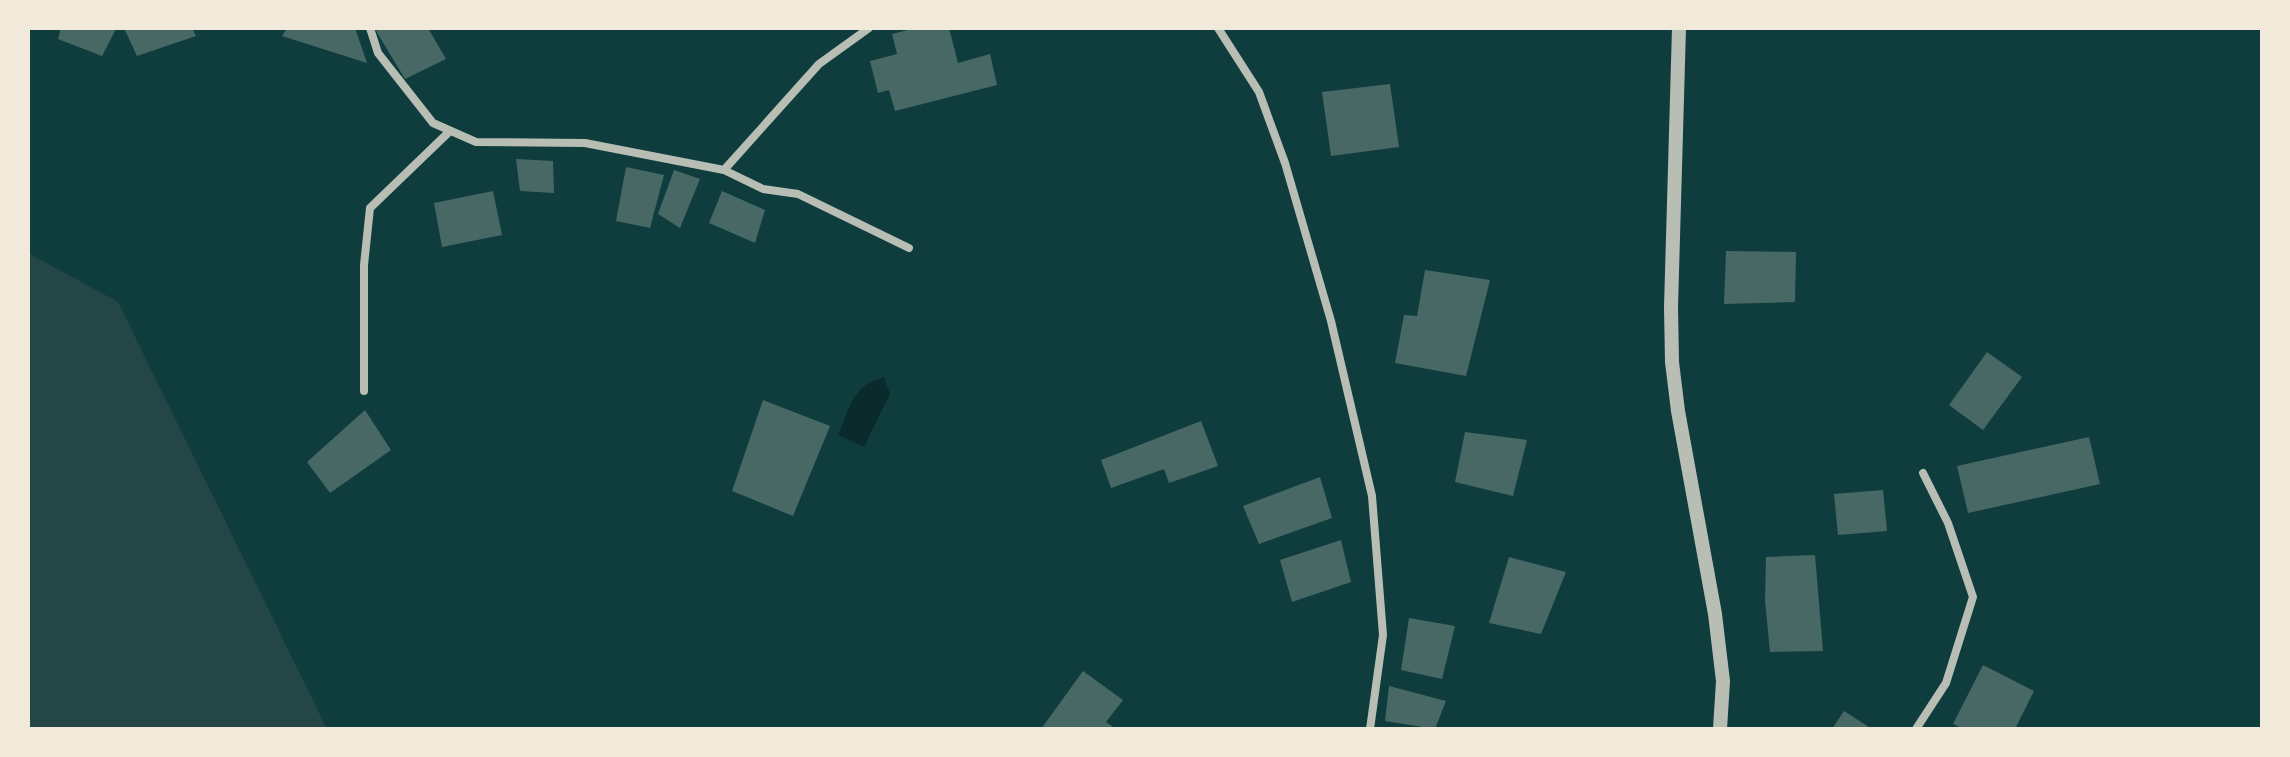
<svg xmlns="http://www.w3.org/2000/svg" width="2290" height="757" font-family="'DM Sans',sans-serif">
  <rect width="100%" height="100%" fill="#0f3d3e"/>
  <path fill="#244646" d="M 28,253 L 118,302 L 327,729 L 28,729 Z"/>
  <path fill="#0a2a2b" d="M 884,377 L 890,394 L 864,447 L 838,435 C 851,406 851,386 884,377 Z"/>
  <path fill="#486865" d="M 61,28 L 113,28 L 116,29 L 102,56 L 58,39 Z
    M 124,28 L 192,28 L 196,36 L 137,56 Z
    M 287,28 L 355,28 L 367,63 L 282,36 Z
    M 381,28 L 428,28 L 446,59 L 405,79 L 376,31 Z
    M 916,28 L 949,28 L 958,63 L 990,54 L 997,85 L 895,111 L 889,90 L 878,93 L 870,61 L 897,54 L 892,34 Z
    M 1390,84 L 1399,147 L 1331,156 L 1322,92 Z
    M 516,159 L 553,161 L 554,193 L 520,191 Z
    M 626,167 L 664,175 L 650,228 L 616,221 Z
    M 674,170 L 700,179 L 680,228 L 658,214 Z
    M 493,191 L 502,235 L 442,247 L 434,203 Z
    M 722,191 L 765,210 L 755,243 L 709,223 Z
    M 1726,251 L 1796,252 L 1795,302 L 1724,304 Z
    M 1425,270 L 1490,280 L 1466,376 L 1395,363 L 1404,315 L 1417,316 Z
    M 1987,352 L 2022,377 L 1983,430 L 1949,405 Z
    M 763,400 L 830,426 L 793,516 L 732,491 Z
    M 365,410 L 391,450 L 330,493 L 307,462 Z
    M 1201,421 L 1218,466 L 1169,483 L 1164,469 L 1111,488 L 1101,460 Z
    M 1465,432 L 1527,440 L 1513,496 L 1455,482 Z
    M 2089,437 L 2100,484 L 1968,513 L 1957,466 Z
    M 1320,477 L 1332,518 L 1259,544 L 1243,506 Z
    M 1883,490 L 1887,531 L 1838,535 L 1834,494 Z
    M 1341,540 L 1351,582 L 1292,602 L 1280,560 Z
    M 1815,555 L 1823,651 L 1770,652 L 1765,601 L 1766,557 Z
    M 1509,557 L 1566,572 L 1541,634 L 1489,623 Z
    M 1409,618 L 1455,626 L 1442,679 L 1401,670 Z
    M 1983,665 L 2034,691 L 2015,729 L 1964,729 L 1953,724 Z
    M 1083,671 L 1123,700 L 1106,722 L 1116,729 L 1041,729 Z
    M 1389,686 L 1446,701 L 1435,729 L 1385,721 Z
    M 1844,711 L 1872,729 L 1832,729 Z"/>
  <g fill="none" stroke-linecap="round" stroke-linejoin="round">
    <path stroke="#b8beb3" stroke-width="8" d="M 370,28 L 378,53 L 433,123 L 476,142 L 585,143 L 724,170 L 819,64 L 869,28
      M 1218,28 L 1259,92 L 1285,163 L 1331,321 L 1372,496 L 1383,635 L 1370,729
      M 724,170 L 763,189 L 798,194 L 909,248
      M 364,391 L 364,265 L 370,208 L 450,131
      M 1916,729 L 1946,683 L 1973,597 L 1948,523 L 1923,473"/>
    <path stroke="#b8beb3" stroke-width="14" d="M 1679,28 L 1671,307 L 1672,362 L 1678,411 L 1715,614 L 1723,681 L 1720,729"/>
  </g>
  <rect width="2290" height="757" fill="none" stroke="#f1e9da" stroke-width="60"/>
</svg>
